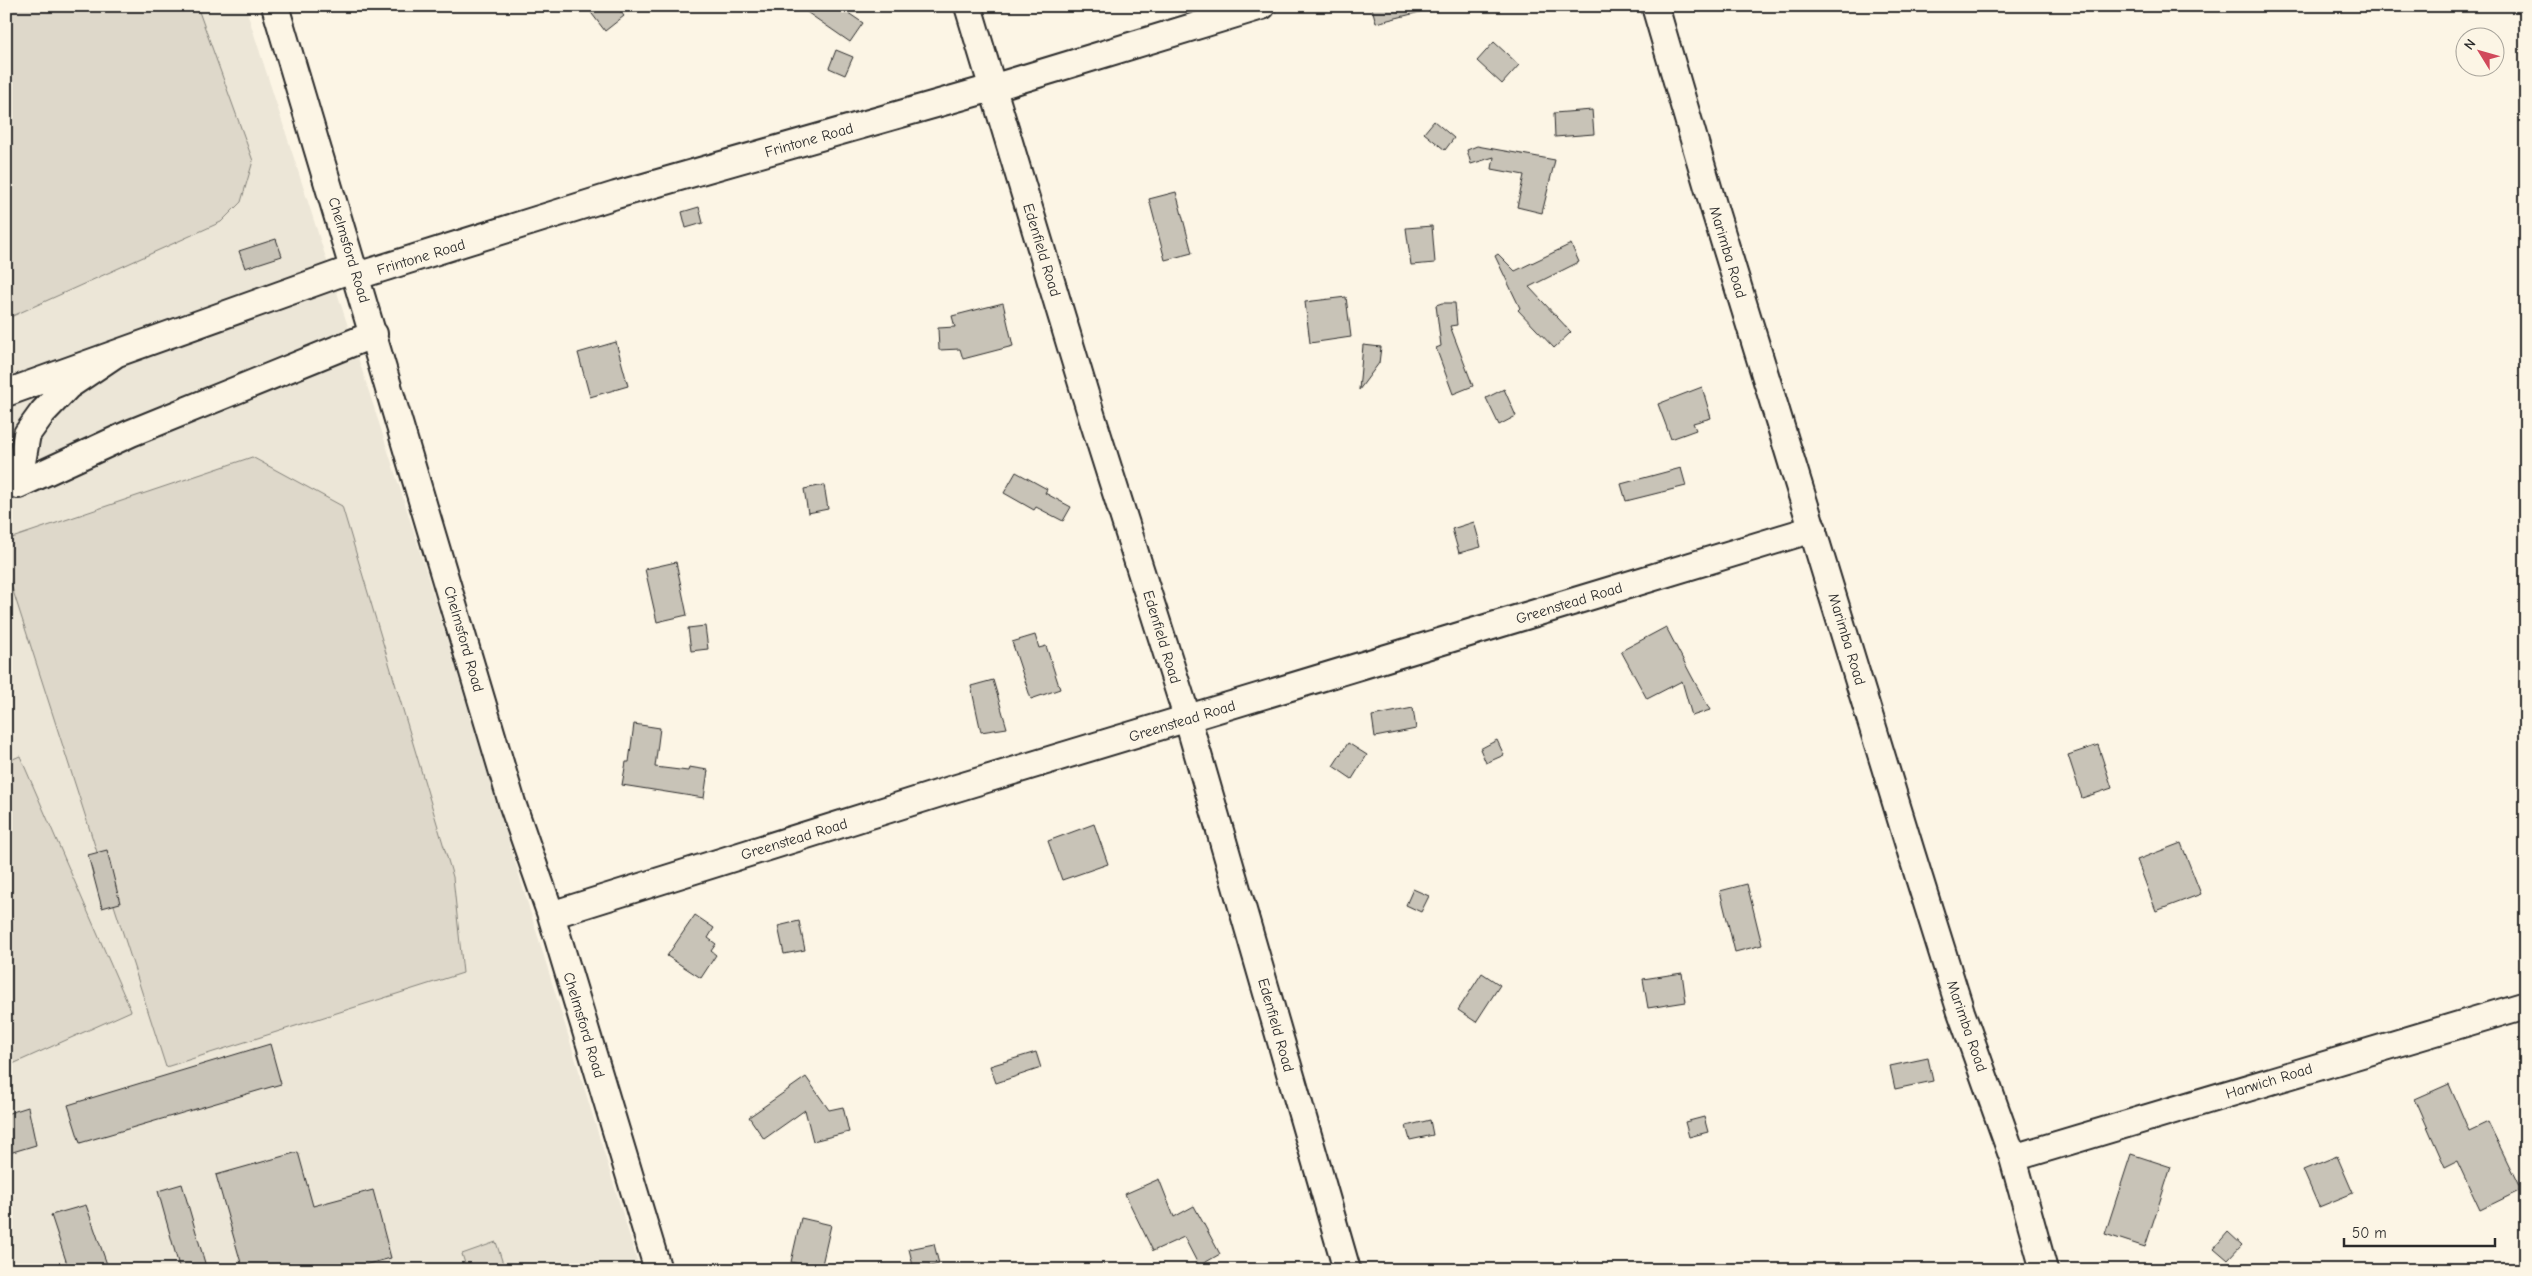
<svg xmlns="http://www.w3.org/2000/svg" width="2532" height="1276" font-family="'Comic Neue',sans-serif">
  <rect width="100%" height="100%" fill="#fcf5e5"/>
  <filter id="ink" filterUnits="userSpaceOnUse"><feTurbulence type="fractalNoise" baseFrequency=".02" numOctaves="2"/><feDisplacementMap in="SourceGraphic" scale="10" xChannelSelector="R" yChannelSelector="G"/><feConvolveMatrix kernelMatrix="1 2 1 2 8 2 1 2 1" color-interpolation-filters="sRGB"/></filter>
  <g filter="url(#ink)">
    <path fill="#ece6d7" d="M 6,6 L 245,6 L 415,535 L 640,1270 L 6,1270 Z"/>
    <path fill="#ded8ca" stroke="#84827a" d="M 6,6 L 197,6 L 253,161 L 241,202 L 221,222 L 6,319 Z
      M 252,457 L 342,506 L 453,877 L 463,973 L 166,1067 L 6,569 L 6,540 Z
      M 20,756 L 131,1011 L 6,1067 L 6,762 Z
      M 496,1242 L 505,1270 L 467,1270 L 462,1254 Z"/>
    <path fill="#c8c3b7" stroke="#2b2b2b" d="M 586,6 L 616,6 L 624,16 L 605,31 Z
      M 798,6 L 838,6 L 863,23 L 850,42 Z
      M 1380,6 L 1420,6 L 1420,12 L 1376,23 L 1372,8 Z
      M 1494,42 L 1519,65 L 1502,84 L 1477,61 Z
      M 836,50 L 853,57 L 845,75 L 829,68 Z
      M 1592,110 L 1594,134 L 1555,137 L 1554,113 Z
      M 1434,121 L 1454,138 L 1445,150 L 1424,133 Z
      M 1477,146 L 1555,160 L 1542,213 L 1517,207 L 1524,175 L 1492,169 L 1494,157 L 1471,164 L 1467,150 Z
      M 1176,192 L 1192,253 L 1165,260 L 1149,199 Z
      M 699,207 L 703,223 L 686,228 L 682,212 Z
      M 1432,226 L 1435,263 L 1411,265 L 1406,228 Z
      M 276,239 L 282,256 L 245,268 L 239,251 Z
      M 1571,244 L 1579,262 L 1529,287 L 1571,332 L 1554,348 L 1518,310 L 1520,308 L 1495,256 L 1498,254 L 1515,271 Z
      M 1346,297 L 1351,337 L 1310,343 L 1305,302 Z
      M 1003,303 L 1013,346 L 963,359 L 960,349 L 939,350 L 938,328 L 955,327 L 952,316 Z
      M 1442,303 L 1455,303 L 1457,325 L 1450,326 L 1473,386 L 1453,394 L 1436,348 L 1441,346 L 1436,305 Z
      M 616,342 L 628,386 L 590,397 L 578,353 Z
      M 1363,345 L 1381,347 L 1379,363 L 1359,390 Z
      M 1702,387 L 1711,418 L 1693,423 L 1696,430 L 1671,439 L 1658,404 Z
      M 1504,389 L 1516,416 L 1499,425 L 1486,398 Z
      M 1681,468 L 1686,486 L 1626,501 L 1621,484 Z
      M 1016,472 L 1047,489 L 1045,493 L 1071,507 L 1063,521 L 1036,507 L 1034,510 L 1004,493 Z
      M 824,485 L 828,509 L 808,513 L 804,489 Z
      M 1474,522 L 1481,547 L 1459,553 L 1452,529 Z
      M 676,562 L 687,615 L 657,622 L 645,569 Z
      M 705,626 L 708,649 L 691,651 L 688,628 Z
      M 1666,627 L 1691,675 L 1710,710 L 1692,716 L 1682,681 L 1647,699 L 1621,651 Z
      M 1035,635 L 1039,648 L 1046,646 L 1060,689 L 1031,699 L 1012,642 Z
      M 993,680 L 1007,728 L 981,732 L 971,686 Z
      M 1413,708 L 1416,729 L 1375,737 L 1372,716 Z
      M 634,724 L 660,728 L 655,767 L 688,771 L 689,767 L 708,770 L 704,798 L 622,785 L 626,762 L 629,762 Z
      M 1497,740 L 1504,755 L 1486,763 L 1480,749 Z
      M 1348,743 L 1367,755 L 1352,779 L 1333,766 Z
      M 2098,745 L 2112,788 L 2082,798 L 2068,755 Z
      M 1094,824 L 1108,864 L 1062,880 L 1048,841 Z
      M 2181,843 L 2201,894 L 2156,911 L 2137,860 Z
      M 107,850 L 120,903 L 102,908 L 88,855 Z
      M 1747,884 L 1762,945 L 1735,952 L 1720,891 Z
      M 1413,889 L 1429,896 L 1421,912 L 1406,905 Z
      M 695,915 L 714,928 L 708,938 L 716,944 L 711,951 L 716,955 L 701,978 L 667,956 Z
      M 799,921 L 805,950 L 784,954 L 778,926 Z
      M 1482,973 L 1500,985 L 1476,1022 L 1458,1010 Z
      M 1682,973 L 1686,1002 L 1648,1008 L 1643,979 Z
      M 270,1044 L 281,1084 L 80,1143 L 68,1105 Z
      M 1036,1052 L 1041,1068 L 996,1083 L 990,1066 Z
      M 1928,1058 L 1933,1081 L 1895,1089 L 1890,1066 Z
      M 806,1077 L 829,1110 L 843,1107 L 849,1132 L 813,1141 L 805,1110 L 764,1139 L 749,1117 Z
      M 2449,1084 L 2469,1131 L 2488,1122 L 2521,1190 L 2480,1210 L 2457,1161 L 2445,1167 L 2415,1099 Z
      M 28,1107 L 36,1145 L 6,1154 L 6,1114 Z
      M 1704,1117 L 1708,1132 L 1689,1137 L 1685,1122 Z
      M 1430,1120 L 1433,1135 L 1410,1140 L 1406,1126 Z
      M 298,1152 L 313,1206 L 373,1190 L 391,1258 L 345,1270 L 243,1270 L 216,1175 Z
      M 2131,1154 L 2171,1167 L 2145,1247 L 2105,1234 Z
      M 2337,1156 L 2353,1193 L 2319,1207 L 2303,1170 Z
      M 1159,1179 L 1174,1217 L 1194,1206 L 1220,1254 L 1199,1266 L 1184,1237 L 1153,1251 L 1125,1194 Z
      M 182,1184 L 207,1270 L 180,1270 L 158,1191 Z
      M 86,1205 L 109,1270 L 69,1270 L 51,1215 Z
      M 801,1218 L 831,1225 L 821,1269 L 791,1262 Z
      M 2228,1232 L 2242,1245 L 2228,1260 L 2214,1248 Z
      M 934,1244 L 939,1264 L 914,1270 L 909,1249 Z"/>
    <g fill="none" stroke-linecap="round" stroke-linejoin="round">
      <g stroke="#2b2b2b" stroke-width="30">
        <path id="minor" d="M 275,6 L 512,803 L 551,915 L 658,1270
          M 968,6 L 1092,417 L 1188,720 L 1347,1270
          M 1655,6 L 1714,208 L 1911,852 L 1961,1012 L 2013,1158 L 2044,1270
          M 357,276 L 616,195 L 992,88 L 1262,6
          M 114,355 L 68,386 L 43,412 L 27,434 L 18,485 L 131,433 L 374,334
          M 6,393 L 355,268
          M 551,915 L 950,790 L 1813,529
          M 2013,1158 L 2526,1005"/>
      </g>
      <use href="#minor" stroke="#fcf5e5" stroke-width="26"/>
    </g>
  </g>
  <g text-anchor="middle" stroke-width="4.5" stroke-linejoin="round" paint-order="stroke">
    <g font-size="15" fill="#2b2b2b" stroke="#fcf5e5">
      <text transform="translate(809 140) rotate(-16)" y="5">Frintone Road</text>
      <text transform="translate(349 250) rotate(73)" y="5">Chelmsford Road</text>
      <text transform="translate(1042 250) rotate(73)" y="5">Edenfield Road</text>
      <text transform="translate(1728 252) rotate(73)" y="5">Marimba Road</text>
      <text transform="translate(421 257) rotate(-17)" y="5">Frintone Road</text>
      <text transform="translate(1569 603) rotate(-17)" y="5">Greenstead Road</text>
      <text transform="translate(1162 637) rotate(73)" y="5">Edenfield Road</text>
      <text transform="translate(464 639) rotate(74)" y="5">Chelmsford Road</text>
      <text transform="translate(1847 639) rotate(73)" y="5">Marimba Road</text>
      <text transform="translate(1182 721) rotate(-17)" y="5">Greenstead Road</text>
      <text transform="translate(794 839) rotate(-17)" y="5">Greenstead Road</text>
      <text transform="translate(584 1025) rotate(73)" y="5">Chelmsford Road</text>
      <text transform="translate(1276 1025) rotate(74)" y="5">Edenfield Road</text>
      <text transform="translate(1967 1026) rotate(71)" y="5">Marimba Road</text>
      <text transform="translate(2269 1081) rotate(-17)" y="5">Harwich Road</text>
    </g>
  </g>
  <rect width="2532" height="1276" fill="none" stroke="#fcf5e5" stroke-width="25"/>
  <rect x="12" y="12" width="2507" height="1251" fill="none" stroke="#2b2b2b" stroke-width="2" filter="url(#ink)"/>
  <g transform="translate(2480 52) rotate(307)"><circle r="24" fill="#fcf5e5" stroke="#a8a49b"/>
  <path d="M0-4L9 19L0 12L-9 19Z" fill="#d1495b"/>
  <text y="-8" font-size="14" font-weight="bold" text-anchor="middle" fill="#2b2b2b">N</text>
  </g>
  <path d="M2344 1238v8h151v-8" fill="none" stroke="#2b2b2b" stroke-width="2.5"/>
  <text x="2352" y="1238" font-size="15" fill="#2b2b2b" stroke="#fcf5e5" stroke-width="4" paint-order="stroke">50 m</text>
</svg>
